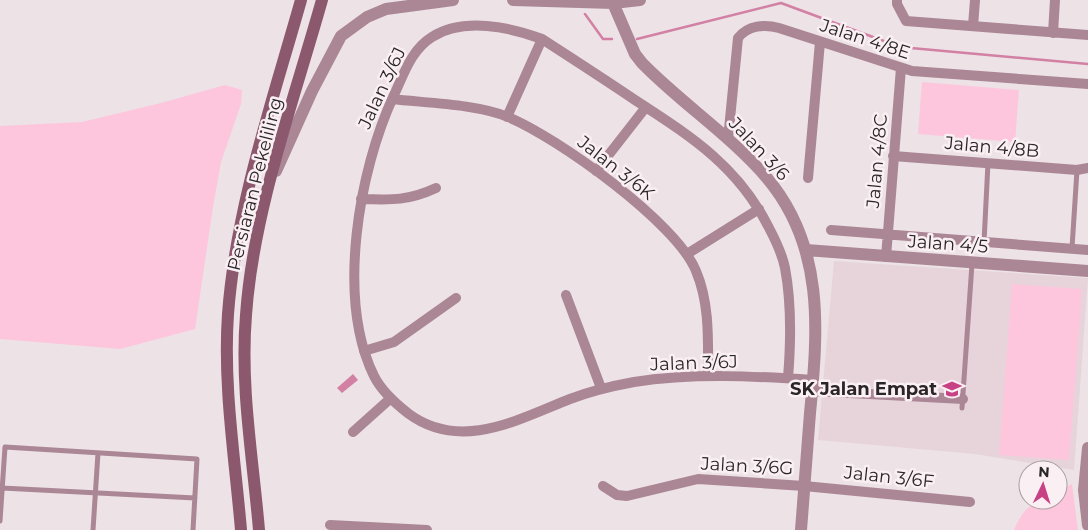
<svg xmlns="http://www.w3.org/2000/svg" width="1088" height="530" font-family="Montserrat,sans-serif">
  <rect width="100%" height="100%" fill="#ede2e6"/>
  <path fill="#e7d4db" d="M 834,261 L 1088,278 L 1074,470 L 975,454 L 818,440 Z"/>
  <path fill="#fdc6dc" d="M 922,82 L 1019,90 L 1015,142 L 918,134 Z
    M 225,85 L 242,90 L 241,104 L 221,162 L 213,207 L 195,329 L 120,349 L 0,339 L 0,126 L 82,122 L 161,103 Z
    M 1012,284 L 1082,289 L 1069,460 L 999,455 Z
    M 1072,484 L 1078,530 L 1014,530 C 1024,507 1032,500 1058,500 L 1058,492 Z"/>
  <path fill="#d280a3" d="M 353,374 L 358,380 L 342,393 L 337,388 Z"/>
  <g fill="none" stroke-linecap="round" stroke-linejoin="round">
    <path stroke="#d280a3" stroke-width="2.5" d="M 585,14 L 603,39 L 612,39
      M 637,39 L 781,3 L 900,47 L 1088,64"/>
    <path stroke="#ab8695" stroke-width="5" d="M 984,242 L 988,163
      M 1072,248 L 1077,170
      M 962,408 L 972,264
      M 2,488 L 195,498
      M 0,521 L 5,447 L 197,459 L 193,530
      M 93,530 L 98,453"/>
    <path stroke="#ab8695" stroke-width="10" d="M 897,0 L 897,4 L 906,21 L 1088,35
      M 973,26 L 975,0
      M 1053,33 L 1055,0
      M 392,99 C 426,103 477,104 508,117 C 557,137 677,223 696,271 C 710,304 708,341 708,376
      M 507,117 L 542,39
      M 728,139 L 738,38 C 748,25 765,24 779,28 L 912,71 L 1088,84
      M 893,156 L 1077,170 L 1088,168
      M 596,171 L 646,107
      M 808,178 L 820,42
      M 361,199 C 391,200 408,201 436,188
      M 831,230 L 1088,250
      M 687,254 L 759,209
      M 886,257 L 901,68
      M 566,295 L 601,388
      M 364,351 L 394,342 L 456,298
      M 788,378 C 791,341 792,305 785,268 C 782,253 775,239 768,226 C 737,165 690,136 635,100 C 604,79 573,59 542,39 C 510,27 463,17 432,37 C 411,50 404,74 394,95 C 359,170 336,298 374,376 C 381,390 396,404 409,414 C 461,452 519,419 570,399 C 591,391 612,386 634,382 C 693,373 754,376 813,380
      M 812,391 L 963,399
      M 353,432 L 391,398
      M 603,486 L 617,495 L 627,496 L 698,479 L 804,486 L 970,502
      M 330,525 L 427,530"/>
    <path stroke="#ab8695" stroke-width="12" d="M 513,0 L 613,3 L 640,0
      M 613,3 L 635,54 L 642,63 C 681,103 730,135 767,178 C 825,247 818,330 810,413 C 807,452 804,491 801,530
      M 276,171 L 312,91 L 341,36 L 367,17 L 386,9 L 453,0
      M 806,250 L 1088,271
      M 1088,448 L 1084,490 L 1088,525"/>
    <path stroke="#8c586e" stroke-width="12" d="M 241,530 C 235,459 223,385 228,314 C 236,207 272,103 301,0
      M 259,530 C 253,459 240,387 246,315 C 253,212 294,100 322,0"/>
  </g>
  <defs>
    <g id="school-bare" transform="scale(1.5)"><path d="M0-5L7-2L0 1L-7-2ZM-4 1L0 2.5L4 1V4Q0 6-4 4Z" fill="#c74285" stroke="#faeff3" stroke-width="2.5" paint-order="stroke"/></g>
  </defs>
  <g fill-rule="evenodd">
    <use href="#school-bare" x="952" y="389"/>
  </g>
  <g text-anchor="middle" stroke-width="5" stroke-linejoin="round" paint-order="stroke">
    <g font-size="18" fill="#2a2627" stroke="#faeff3">
      <text transform="translate(865 39) rotate(18)" y="6">Jalan 4/8E</text>
      <text transform="translate(382 88) rotate(-65)" y="6">Jalan 3/6J</text>
      <text transform="translate(992 147) rotate(5)" y="6">Jalan 4/8B</text>
      <text transform="translate(759 149) rotate(47)" y="6">Jalan 3/6</text>
      <text transform="translate(877 161) rotate(-85)" y="6">Jalan 4/8C</text>
      <text transform="translate(616 168) rotate(38)" y="6">Jalan 3/6K</text>
      <text transform="translate(255 184) rotate(-76)" y="6">Persiaran Pekeliling</text>
      <text transform="translate(948 244) rotate(4)" y="6">Jalan 4/5</text>
      <text transform="translate(694 363) rotate(-2)" y="6">Jalan 3/6J</text>
      <text transform="translate(747 466) rotate(3)" y="6">Jalan 3/6G</text>
      <text transform="translate(889 477) rotate(6)" y="6">Jalan 3/6F</text>
    </g>
    <g font-size="18" font-weight="bold" fill="#2a2627" stroke="#faeff3" text-anchor="end">
      <text x="937" y="395">SK Jalan Empat</text>
    </g>
  </g>
  <g transform="translate(1043 485) rotate(4)"><circle r="24" fill="#faeff3" stroke="#a79fa1"/>
  <path d="M0-4L9 19L0 12L-9 19Z" fill="#c74285"/>
  <text y="-8" font-size="14" font-weight="bold" text-anchor="middle" fill="#2a2627">N</text>
  </g>
</svg>
